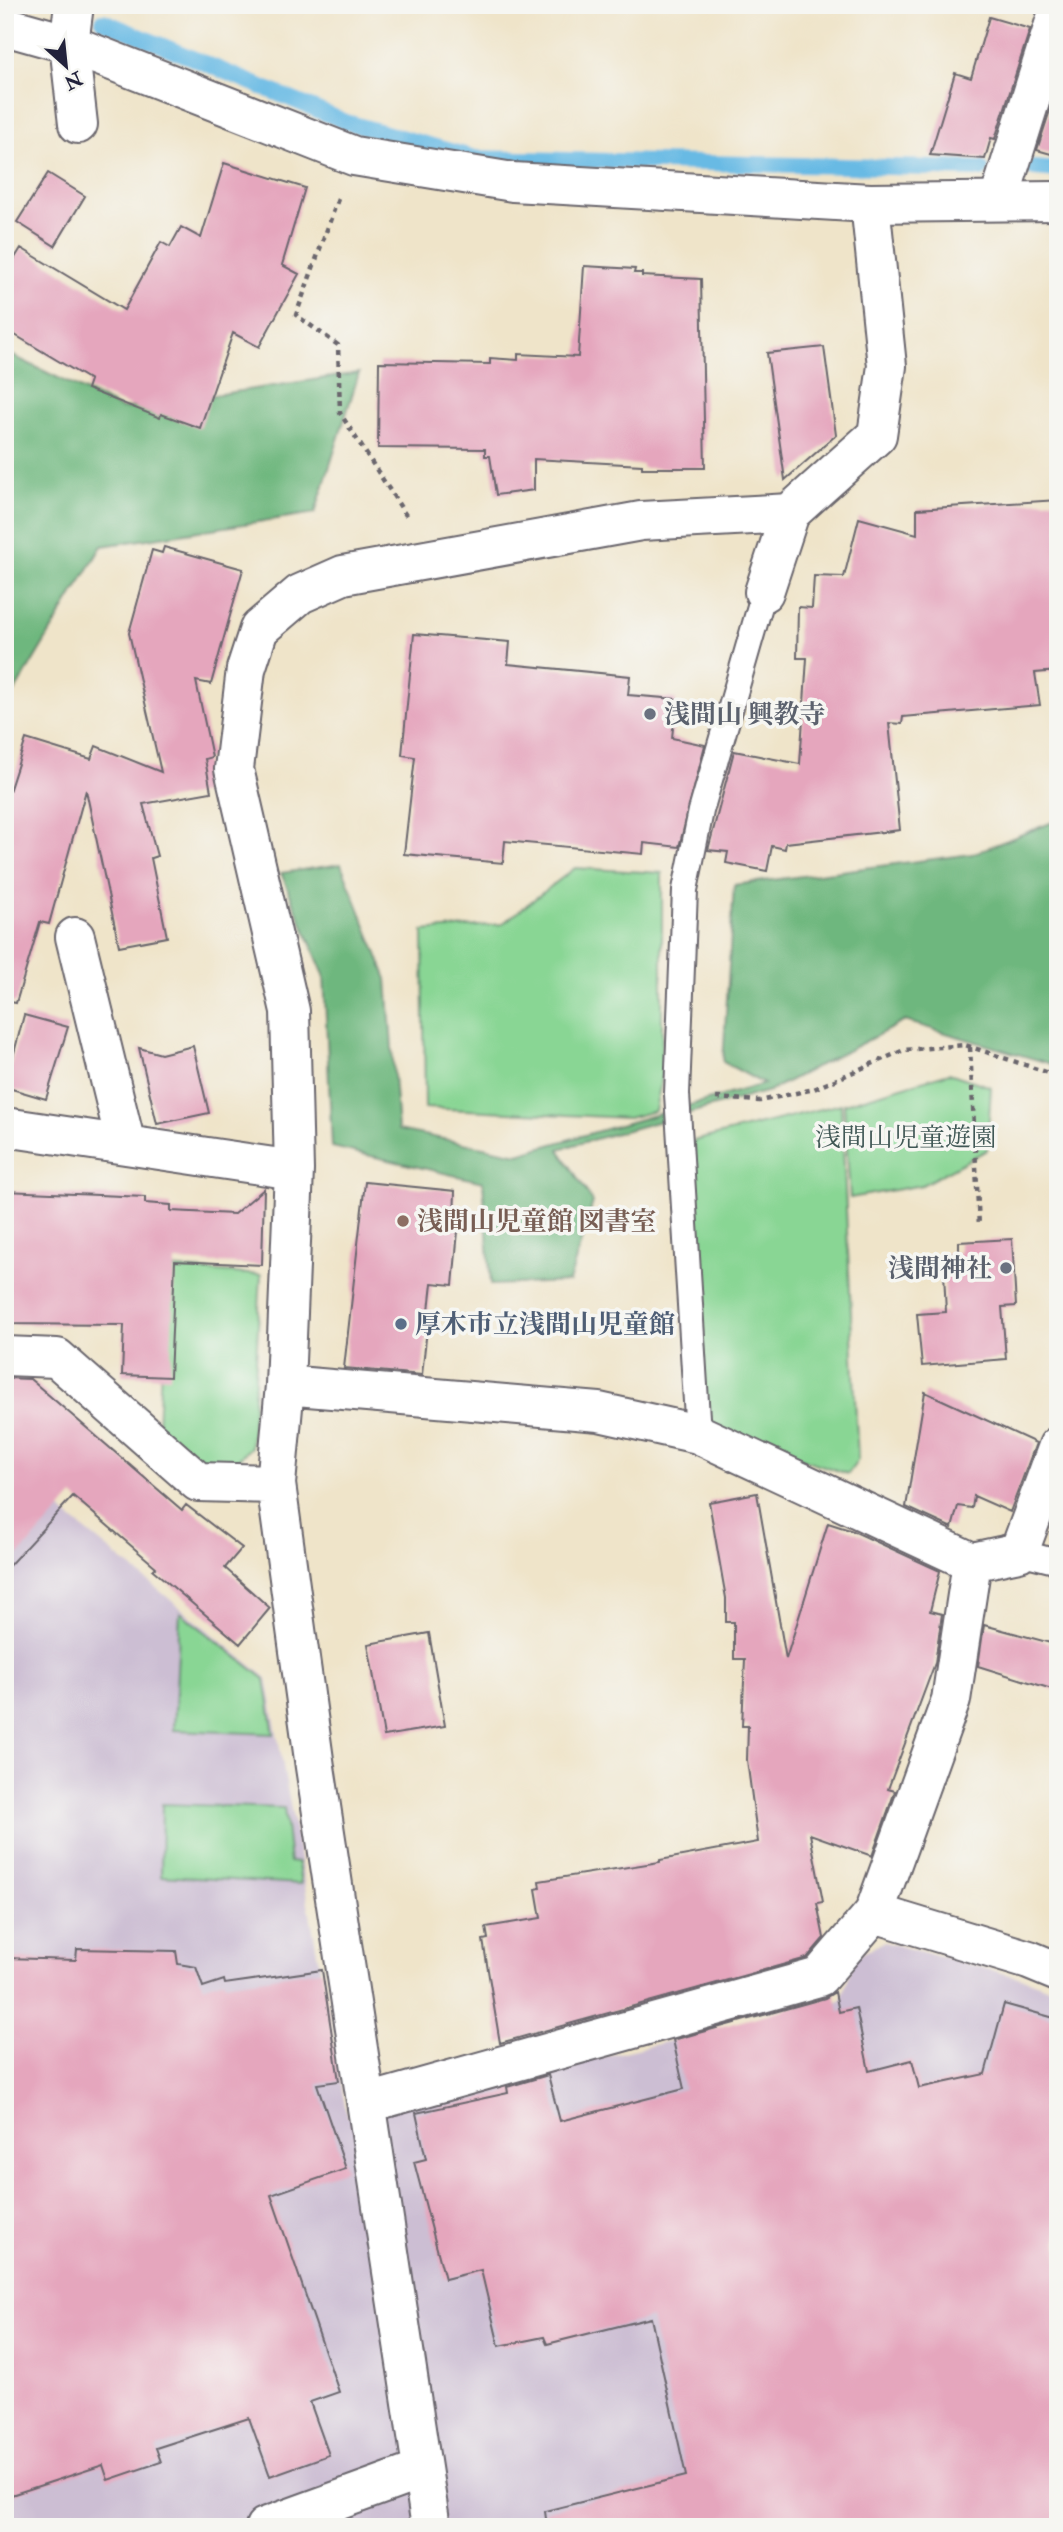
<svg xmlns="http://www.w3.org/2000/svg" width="1063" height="2532" font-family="'IM FELL Double Pica','Noto Serif JP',serif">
  <rect width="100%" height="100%" fill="#f6f6f2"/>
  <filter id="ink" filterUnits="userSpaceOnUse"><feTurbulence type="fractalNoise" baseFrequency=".0143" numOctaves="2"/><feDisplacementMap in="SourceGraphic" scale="14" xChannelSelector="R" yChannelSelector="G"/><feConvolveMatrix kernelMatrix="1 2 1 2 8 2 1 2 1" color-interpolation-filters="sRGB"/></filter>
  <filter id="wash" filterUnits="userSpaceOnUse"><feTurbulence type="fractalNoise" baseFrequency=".00686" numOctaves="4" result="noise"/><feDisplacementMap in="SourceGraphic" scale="28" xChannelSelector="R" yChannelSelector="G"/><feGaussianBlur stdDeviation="1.57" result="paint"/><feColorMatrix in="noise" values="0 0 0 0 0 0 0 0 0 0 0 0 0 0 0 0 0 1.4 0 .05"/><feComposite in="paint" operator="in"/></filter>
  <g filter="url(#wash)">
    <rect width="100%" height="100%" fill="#efe4c9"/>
    <path fill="#ccbed3" d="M 5,1483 L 27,1483 L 267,1678 L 347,2117 L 841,2001 L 855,1956 L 884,1942 L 1029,1980 L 1058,1992 L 1058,2527 L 5,2527 Z"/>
    <path fill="#89d694" stroke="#567c68" stroke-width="2" d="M 575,868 L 662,873 L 662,1077 L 655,1111 L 628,1118 L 425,1108 L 423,931 L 502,924 Z
      M 949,1073 L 991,1087 L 987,1150 L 922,1185 L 850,1198 L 844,1104 Z
      M 841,1104 L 858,1460 L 848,1474 L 703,1426 L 693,1141 Z
      M 166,1268 L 261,1275 L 251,1447 L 232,1465 L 202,1464 L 158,1426 Z
      M 180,1612 L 265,1679 L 274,1734 L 174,1730 Z
      M 162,1804 L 284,1808 L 290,1862 L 298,1863 L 301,1884 L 161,1876 Z"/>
    <path fill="#6eb77e" stroke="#486c5c" stroke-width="2" d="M 5,352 L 122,409 L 359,373 L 315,513 L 102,546 L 5,708 Z
      M 1058,820 L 1058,1066 L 905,1021 L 769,1091 L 559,1149 L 593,1202 L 569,1282 L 491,1285 L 483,1182 L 332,1147 L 324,975 L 281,873 L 341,864 L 387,979 L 398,1130 L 518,1154 L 764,1084 L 723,1062 L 734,885 L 972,854 Z"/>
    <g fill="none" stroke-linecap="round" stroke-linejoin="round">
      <path stroke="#68bae4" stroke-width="16" d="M 103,21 L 346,122 L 475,158 L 981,169
        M 1034,168 L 1058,170"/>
    </g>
    <g id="blocks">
      <path fill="#e5a6bd" d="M 989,17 L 1030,29 L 995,139 L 991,138 L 985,159 L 930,155 L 955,73 L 971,78 Z
        M 1058,86 L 1058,156 L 1037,150 Z
        M 224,163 L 305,188 L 282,265 L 299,274 L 259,347 L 233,333 L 200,428 L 161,414 L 160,418 L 87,389 L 90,380 L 5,329 L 5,274 L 21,248 L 124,310 L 161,242 L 170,247 L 181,227 L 201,238 Z
        M 48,173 L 85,196 L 55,246 L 17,222 Z
        M 584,266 L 635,269 L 634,273 L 642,273 L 642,276 L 701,279 L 705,468 L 642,468 L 642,465 L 534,459 L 534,490 L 496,495 L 490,456 L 485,456 L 485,449 L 378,448 L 379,362 L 490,364 L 490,358 L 518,360 L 518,354 L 578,357 Z
        M 824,347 L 836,435 L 785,480 L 767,353 Z
        M 1058,500 L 1058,671 L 1035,673 L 1040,705 L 903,717 L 902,724 L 889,723 L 900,830 L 786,843 L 785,849 L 772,846 L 767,871 L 726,863 L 728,852 L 708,850 L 734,751 L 800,764 L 807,658 L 797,658 L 798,607 L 812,608 L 814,576 L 844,577 L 859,518 L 917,534 L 917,509 Z
        M 164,547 L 243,569 L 211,684 L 196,681 L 212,757 L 205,759 L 211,792 L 143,804 L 157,856 L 151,858 L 167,937 L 119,946 L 86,790 L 49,924 L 40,922 L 16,1003 L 5,1001 L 5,804 L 26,739 L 91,759 L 96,746 L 161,772 L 129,633 L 152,550 L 162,553 Z
        M 414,634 L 510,642 L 508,664 L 630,676 L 628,695 L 676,699 L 672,738 L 705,745 L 679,847 L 644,843 L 643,854 L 505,841 L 503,863 L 404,854 L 415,757 L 402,755 Z
        M 24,1015 L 68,1027 L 46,1099 L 5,1087 Z
        M 193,1046 L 209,1113 L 157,1124 L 139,1048 L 161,1054 Z
        M 365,1182 L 455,1191 L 454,1220 L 459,1220 L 453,1285 L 432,1283 L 422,1375 L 344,1368 Z
        M 264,1189 L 262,1265 L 175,1261 L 170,1377 L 122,1375 L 124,1325 L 5,1324 L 5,1191 L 145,1197 L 145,1203 L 171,1205 L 171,1211 L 234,1214 Z
        M 1012,1239 L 1016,1306 L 1002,1307 L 1006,1359 L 922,1366 L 917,1314 L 946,1312 L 943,1254 L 959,1253 L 959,1242 Z
        M 5,1378 L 30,1379 L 182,1510 L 186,1505 L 242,1548 L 225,1568 L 270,1608 L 240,1644 L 153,1570 L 156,1567 L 73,1496 L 5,1570 Z
        M 925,1392 L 1036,1443 L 1010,1512 L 974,1496 L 972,1508 L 958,1506 L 952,1528 L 906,1507 Z
        M 757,1493 L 786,1659 L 828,1523 L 853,1531 L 940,1571 L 930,1611 L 942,1614 L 935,1663 L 888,1789 L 895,1791 L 872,1856 L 810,1834 L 823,1902 L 817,1903 L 824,1938 L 807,1958 L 500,2043 L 483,1940 L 488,1939 L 486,1927 L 541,1918 L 536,1889 L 540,1888 L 539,1881 L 660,1862 L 660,1860 L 758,1842 L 747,1760 L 748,1726 L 742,1726 L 745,1659 L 734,1659 L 734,1622 L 726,1622 L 726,1598 L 709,1502 Z
        M 984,1625 L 1058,1645 L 1058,1691 L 978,1666 Z
        M 429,1633 L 445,1726 L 384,1736 L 368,1644 Z
        M 77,1949 L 176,1951 L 178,1964 L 196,1967 L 203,1987 L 224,1980 L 225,1984 L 322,1970 L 339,2081 L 317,2084 L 346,2169 L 271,2195 L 339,2392 L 310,2402 L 329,2455 L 270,2476 L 249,2418 L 156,2448 L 161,2462 L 108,2480 L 103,2465 L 5,2497 L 5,1958 L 76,1960 Z
        M 835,1992 L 839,2012 L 856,2008 L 869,2071 L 912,2060 L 919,2088 L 985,2074 L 1004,2004 L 1058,2019 L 1058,2527 L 547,2527 L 545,2511 L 686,2476 L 651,2318 L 547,2344 L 544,2337 L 499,2346 L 481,2270 L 445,2279 L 414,2162 L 426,2159 L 416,2113 L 508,2093 L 507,2087 L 548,2075 L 560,2121 L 684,2089 L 673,2040 L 825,1998 Z"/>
    </g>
  </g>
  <g filter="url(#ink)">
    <use href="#blocks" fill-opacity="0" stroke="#6a666d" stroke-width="2"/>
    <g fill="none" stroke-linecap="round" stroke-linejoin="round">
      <g stroke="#6a666d" stroke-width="28">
        <path id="lane" d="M 698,1434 L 677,1094 L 685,890 L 701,811 L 764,592
          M 1019,1552 L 1058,1562"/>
      </g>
      <g stroke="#6a666d" stroke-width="42">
        <path id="street" d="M 74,5 L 69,44 L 78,124
          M 5,26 L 69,44
          M 999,200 L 1058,12
          M 764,592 L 790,513 L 877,435 L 887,366 L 870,203
          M 75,937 L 126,1145
          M 5,1127 L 294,1170
          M 5,1356 L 57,1358 L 198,1482 L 276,1484
          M 285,1385 L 599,1412 L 698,1434 L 972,1562 L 1019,1552 L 1058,1446
          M 874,1913 L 1029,1960 L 1058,1972
          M 368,2103 L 819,1977 L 874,1913 L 951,1700 L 972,1562
          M 265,2527 L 422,2470
          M 431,2527 L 315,1767 L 276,1484 L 285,1385 L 294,1170 L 290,1011 L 234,769 L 246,669 L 259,629 L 300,594 L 343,575 L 641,521 L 790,513"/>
      </g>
      <g stroke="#6a666d" stroke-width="42">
        <path id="secondary" d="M 69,44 L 354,156 L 513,182 L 870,203 L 1058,201"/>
      </g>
      <path stroke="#6a666d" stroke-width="4.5" stroke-dasharray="5 5" stroke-linecap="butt" d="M 338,199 L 296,315 L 338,345 L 340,413 L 407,517
        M 970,1047 L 979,1226
        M 716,1098 L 760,1101 L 814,1089 L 904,1050 L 965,1045 L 1058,1076"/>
      <use href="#lane" stroke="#fff" stroke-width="24"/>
      <use href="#street" stroke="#fff" stroke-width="38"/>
      <use href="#secondary" stroke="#fff" stroke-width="38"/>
    </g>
  </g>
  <g fill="#6b7280" stroke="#f6f6f2" stroke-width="2.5">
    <circle cx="650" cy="714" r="7"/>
    <circle cx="1006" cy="1268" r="7"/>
  </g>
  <circle fill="#8d6e63" stroke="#f6f6f2" stroke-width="2.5" cx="403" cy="1221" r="7"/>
  <circle fill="#5c6f8a" stroke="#f6f6f2" stroke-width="2.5" cx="401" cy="1324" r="7"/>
  <g text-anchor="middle" stroke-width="7" stroke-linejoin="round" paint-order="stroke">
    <g font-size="26" font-weight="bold" fill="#5b616d" stroke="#f6f6f2" text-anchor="start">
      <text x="664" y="723">浅間山 興教寺</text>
      <text x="992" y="1277" text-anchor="end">浅間神社</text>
    </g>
    <g font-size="26" fill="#415856" stroke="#f6f6f2">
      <text x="906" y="1146">浅間山児童遊園</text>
    </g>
    <g font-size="26" font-weight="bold" fill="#785e54" stroke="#f6f6f2" text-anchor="start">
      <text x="417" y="1230">浅間山児童館 図書室</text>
    </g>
    <g font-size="26" font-weight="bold" fill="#4e5e75" stroke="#f6f6f2" text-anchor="start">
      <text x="415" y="1333">厚木市立浅間山児童館</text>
    </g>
  </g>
  <rect width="1063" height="2532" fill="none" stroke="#f6f6f2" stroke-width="28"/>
  <g transform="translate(66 66) rotate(153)" stroke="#f6f6f2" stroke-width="5" paint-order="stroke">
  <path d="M0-5L12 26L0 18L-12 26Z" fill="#22223b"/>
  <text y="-10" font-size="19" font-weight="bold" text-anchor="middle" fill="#22223b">N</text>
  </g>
</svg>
